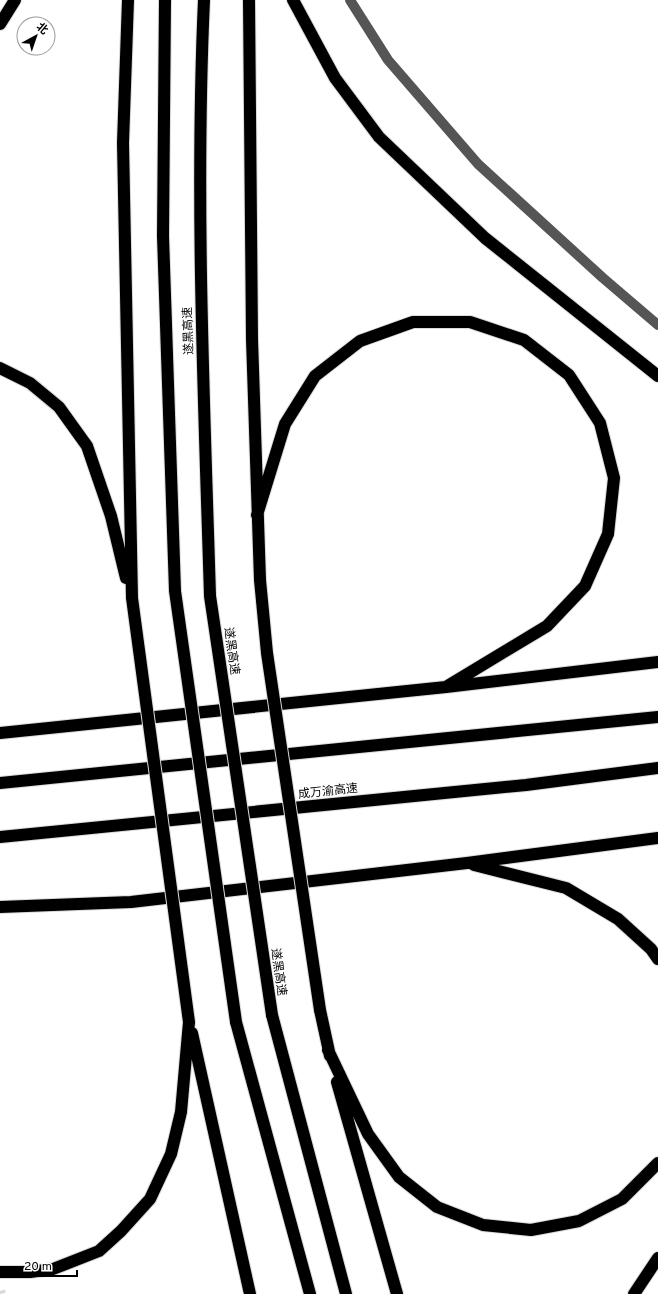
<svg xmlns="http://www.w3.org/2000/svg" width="658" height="1294" font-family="Overpass,'Noto Sans SC',sans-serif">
  <rect width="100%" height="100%" fill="#fff"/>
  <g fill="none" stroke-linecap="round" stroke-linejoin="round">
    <path stroke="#d9d9d9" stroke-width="10" stroke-dasharray="10 5" stroke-linecap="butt" d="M 0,1291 L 1,1294"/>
    <g stroke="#dbdbdb" stroke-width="14">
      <path id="highway" d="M 128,0 L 123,143 L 132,598
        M 165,0 L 163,236 L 175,591
        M 204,0 C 195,199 204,397 210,596
        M 249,0 L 252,339 L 260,580
        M 293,0 L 335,78 L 379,137 L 485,238 L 658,376
        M 0,24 L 15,0
        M 0,368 L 30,383 L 59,407 L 87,446 L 111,516 L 126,578
        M 257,515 L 285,424 L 315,376 L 360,341 L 413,322 L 470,322 L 524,340 L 569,375 L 600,423 L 614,478 L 608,534 L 585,586 L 547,626 L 446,687
        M 0,733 L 446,687 L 658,662
        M 0,783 L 658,717
        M 0,837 L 526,785 L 658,768
        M 474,865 L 566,888 L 618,919 L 651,949 L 658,959
        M 0,907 L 131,902 L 467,863 L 658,838
        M 320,1010 L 330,1056
        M 272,1015 L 346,1294
        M 236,1022 L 310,1294
        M 192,1033 L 250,1294
        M 328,1050 L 368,1134 L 399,1177 L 437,1207 L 483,1225 L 531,1230 L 579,1221 L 622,1199 L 658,1163
        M 337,1082 L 397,1294
        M 0,1272 L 30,1272 L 53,1269 L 99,1251 L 121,1231 L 150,1199 L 171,1154 L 181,1112 L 189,1022
        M 634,1294 L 658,1258"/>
    </g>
    <path stroke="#555" stroke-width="10" d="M 350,0 L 388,60 L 478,164 L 603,278 L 658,325"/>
    <use href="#highway" stroke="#000" stroke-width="12"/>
    <g stroke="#dbdbdb" stroke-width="14" stroke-linecap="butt">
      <path id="highway-bridge" d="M 260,580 L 267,653 L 320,1010
        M 175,591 L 236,1022
        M 210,596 L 272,1015
        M 132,598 L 189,1022"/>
    </g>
    <use href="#highway-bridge" stroke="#000" stroke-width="12"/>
  </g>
  <g text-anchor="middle" stroke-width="3" stroke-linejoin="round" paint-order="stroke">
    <g font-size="12" fill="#000" stroke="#fff">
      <text transform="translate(188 331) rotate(-92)" y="4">遂黑高速</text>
      <text transform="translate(232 651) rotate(82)" y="4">遂黑高速</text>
      <text transform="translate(328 791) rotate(-6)" y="4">成万渝高速</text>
      <text transform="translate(279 972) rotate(82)" y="4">遂黑高速</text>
    </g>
  </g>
  <g transform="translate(36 36) rotate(40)"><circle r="19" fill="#ffffff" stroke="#999999"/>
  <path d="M0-3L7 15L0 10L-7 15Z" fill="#000000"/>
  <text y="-6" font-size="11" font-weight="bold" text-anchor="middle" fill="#000000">北</text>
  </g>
  <path d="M18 1270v6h59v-6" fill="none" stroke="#000000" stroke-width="2"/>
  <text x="24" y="1270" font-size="12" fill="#000000" stroke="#ffffff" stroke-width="3" paint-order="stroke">20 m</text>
</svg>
